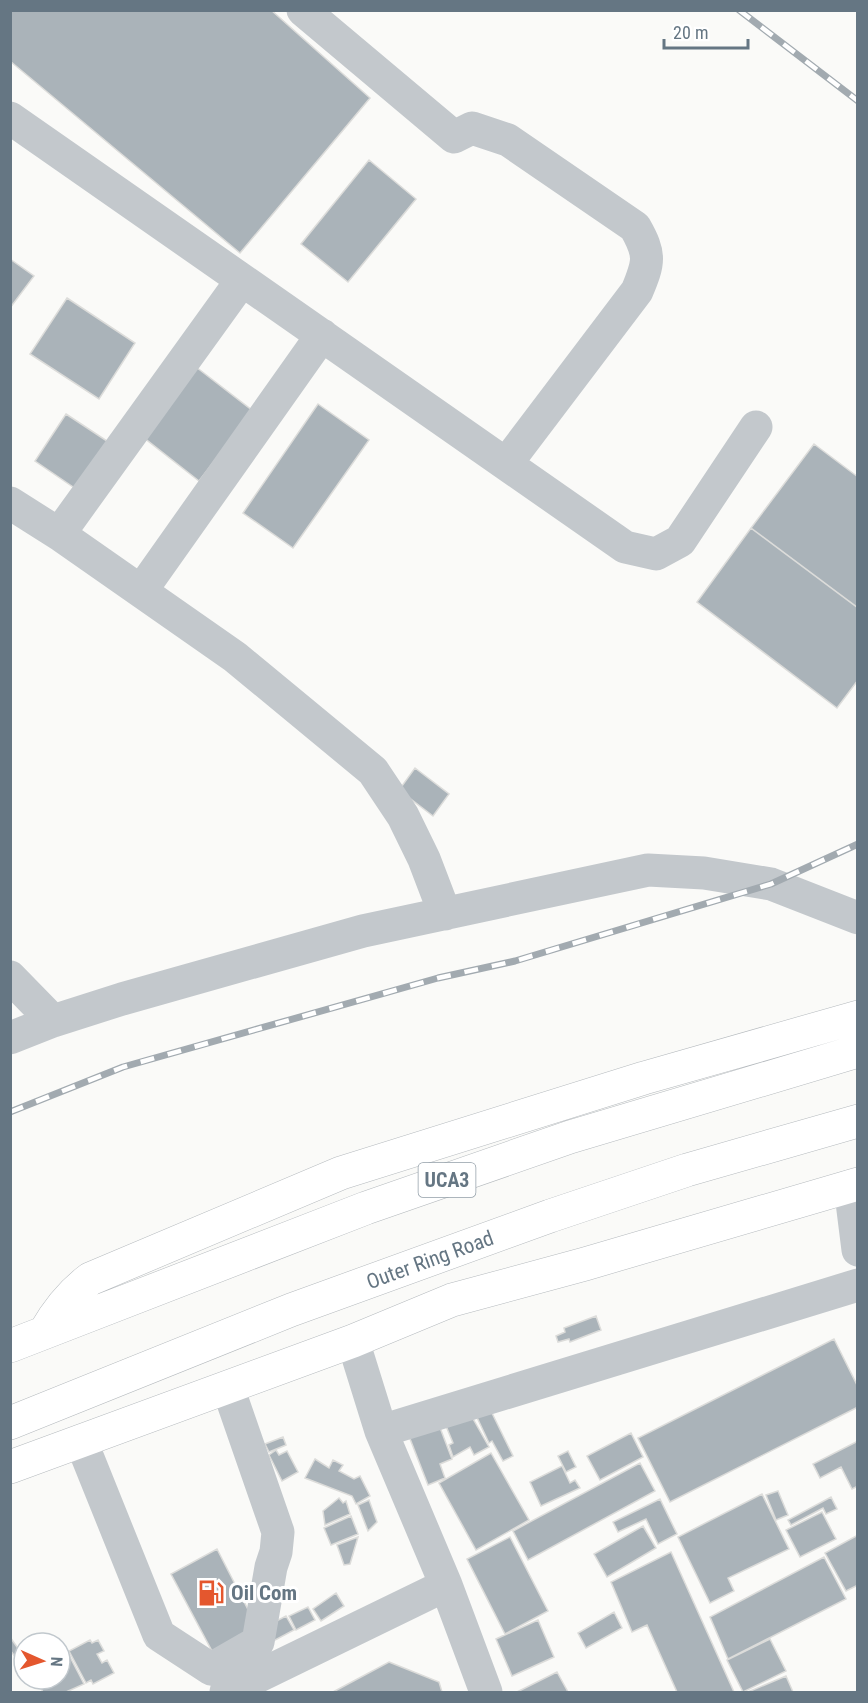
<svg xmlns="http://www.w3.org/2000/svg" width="868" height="1703" font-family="'Roboto Condensed',sans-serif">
  <rect width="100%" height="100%" fill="#fafaf8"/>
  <path fill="#aab3b9" stroke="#dcdcda" stroke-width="1.5" d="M 10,10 L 271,10 L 370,98 L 240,253 L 10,61 Z
    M 369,160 L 416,199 L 348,282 L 301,244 Z
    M 10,259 L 34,276 L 10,308 Z
    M 67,298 L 135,343 L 99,399 L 30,354 Z
    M 196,367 L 253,411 L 199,481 L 143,437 Z
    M 318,404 L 369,440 L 293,548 L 243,513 Z
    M 66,414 L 110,443 L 79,491 L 35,461 Z
    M 814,444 L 858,477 L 858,608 L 751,528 Z
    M 751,528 L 858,608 L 858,680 L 837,708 L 697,602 Z
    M 415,768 L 449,794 L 433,816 L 399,790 Z
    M 596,1316 L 601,1330 L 570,1342 L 569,1339 L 558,1342 L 556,1336 L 565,1332 L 564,1328 Z
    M 834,1339 L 858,1387 L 858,1407 L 670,1502 L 638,1438 Z
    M 488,1405 L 513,1456 L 503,1461 L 492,1441 L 489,1443 L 474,1411 Z
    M 472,1417 L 489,1447 L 474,1455 L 470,1447 L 453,1457 L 449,1445 L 453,1443 L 446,1426 Z
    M 439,1425 L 452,1459 L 440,1464 L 445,1478 L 428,1485 L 407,1431 Z
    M 631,1433 L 643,1457 L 600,1480 L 587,1456 Z
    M 283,1437 L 286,1445 L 269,1452 L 265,1444 Z
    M 858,1441 L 858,1486 L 852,1489 L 841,1467 L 820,1478 L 813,1464 Z
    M 276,1450 L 279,1455 L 287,1451 L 298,1472 L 282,1481 L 269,1455 Z
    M 568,1451 L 576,1467 L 566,1472 L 558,1456 Z
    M 491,1453 L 529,1520 L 476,1550 L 439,1483 Z
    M 315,1459 L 329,1468 L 333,1460 L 343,1465 L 339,1471 L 354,1479 L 360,1476 L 370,1496 L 356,1504 L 352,1496 L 305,1478 Z
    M 640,1463 L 655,1491 L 528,1560 L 513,1531 Z
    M 562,1466 L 570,1483 L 575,1480 L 580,1488 L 541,1506 L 530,1482 Z
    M 778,1491 L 788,1515 L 776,1520 L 766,1495 Z
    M 762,1494 L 789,1549 L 728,1578 L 734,1591 L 710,1603 L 678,1537 Z
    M 831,1497 L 837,1509 L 826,1514 L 823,1508 L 791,1525 L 788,1520 Z
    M 339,1498 L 343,1503 L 346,1501 L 350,1514 L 325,1525 L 323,1511 Z
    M 660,1499 L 677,1534 L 658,1544 L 646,1519 L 618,1532 L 613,1522 Z
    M 369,1500 L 377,1522 L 368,1531 L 358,1505 Z
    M 822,1512 L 836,1539 L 800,1557 L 786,1530 Z
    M 351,1516 L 358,1534 L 331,1545 L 324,1528 Z
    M 643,1526 L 656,1548 L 607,1577 L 594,1554 Z
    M 858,1535 L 858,1585 L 846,1591 L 825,1553 Z
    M 358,1537 L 350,1564 L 344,1565 L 337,1545 Z
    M 510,1537 L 548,1611 L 505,1634 L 467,1559 Z
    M 217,1549 L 257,1627 L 212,1651 L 171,1574 Z
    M 671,1552 L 734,1692 L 677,1692 L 647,1625 L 632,1632 L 611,1582 Z
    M 824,1557 L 846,1599 L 728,1659 L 710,1617 Z
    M 336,1593 L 344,1606 L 321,1621 L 313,1609 Z
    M 308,1607 L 315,1620 L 296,1630 L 289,1616 Z
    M 614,1612 L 622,1628 L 586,1648 L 578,1633 Z
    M 286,1616 L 294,1630 L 262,1647 L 255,1632 Z
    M 538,1620 L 554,1657 L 512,1676 L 496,1639 Z
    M 10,1637 L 22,1654 L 16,1658 L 10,1650 Z
    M 770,1639 L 786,1671 L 743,1692 L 727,1660 Z
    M 90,1640 L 92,1643 L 98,1640 L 104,1651 L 97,1654 L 102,1663 L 107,1660 L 114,1673 L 93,1684 L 91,1680 L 86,1683 L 69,1651 Z
    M 68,1653 L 84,1684 L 66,1692 L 43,1692 L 36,1679 L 60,1679 L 60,1657 Z
    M 389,1662 L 439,1682 L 442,1692 L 333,1692 Z
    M 557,1672 L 568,1692 L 517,1692 Z
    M 786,1676 L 793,1692 L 748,1692 Z"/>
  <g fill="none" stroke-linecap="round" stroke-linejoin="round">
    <g stroke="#b5babe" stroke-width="34">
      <path id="major" d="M 45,1332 C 57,1311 70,1294 90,1279 L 341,1173 L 644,1078 L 858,1017
        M 10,1346 L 366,1208 L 570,1137 L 858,1051
        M 10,1423 L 291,1310 L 550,1216 L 687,1170 L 858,1121
        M 10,1467 L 353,1341 L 452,1300 L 585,1264 L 858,1184"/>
    </g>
    <path stroke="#c3c8cc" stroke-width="33" d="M 303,10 L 454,137 L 472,128 L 508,140 L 635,227 C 651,255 649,262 637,291 L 506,464
      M 10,118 L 625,547 L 656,554 L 680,541 L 756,427
      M 10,503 L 59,534 L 235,657 L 373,771 L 403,816 L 424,859 L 445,914
      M 59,534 L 242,280
      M 141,591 L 322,335
      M 10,977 L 53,1021
      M 10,1038 L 53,1021 L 122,999 L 363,931 L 648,870 L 704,873 L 771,884 L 858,918
      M 850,1186 L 858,1250
      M 353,1341 L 381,1431 L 446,1585 L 486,1692
      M 381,1431 L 858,1285
      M 81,1441 L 159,1635 L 211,1669 L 258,1642 L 271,1567 L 276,1552 L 278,1532 L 228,1388
      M 226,1692 L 446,1585"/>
    <use href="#major" stroke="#fff" stroke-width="33"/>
    <g stroke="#a2aab0" stroke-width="7">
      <path id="rail" d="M 739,10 L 858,101
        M 10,1112 L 123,1067 L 438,978 L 515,961 L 771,884 L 858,844"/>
    </g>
    <use href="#rail" stroke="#fff" stroke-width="4.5" stroke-dasharray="14" stroke-linecap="butt"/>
  </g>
  <defs>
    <g id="fuel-bare" transform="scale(2.07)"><path d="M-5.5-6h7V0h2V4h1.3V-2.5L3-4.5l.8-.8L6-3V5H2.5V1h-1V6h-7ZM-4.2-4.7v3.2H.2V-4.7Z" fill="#e4572e" stroke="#fff" stroke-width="2.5" paint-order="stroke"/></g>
  </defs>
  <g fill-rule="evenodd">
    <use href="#fuel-bare" x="211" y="1593"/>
  </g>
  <g text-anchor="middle" stroke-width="6" stroke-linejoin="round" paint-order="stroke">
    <rect fill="#fff" stroke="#939fa8" stroke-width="1.5" x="418.5" y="1163" width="57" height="34" rx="4.5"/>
    <g font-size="20" font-weight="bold" fill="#657683">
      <text x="447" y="1187">UCA3</text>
    </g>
    <g font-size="21" fill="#657683" stroke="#fff">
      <text transform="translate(430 1260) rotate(-20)" y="7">Outer Ring Road</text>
    </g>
    <g font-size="21" font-weight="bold" fill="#657683" stroke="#fff" text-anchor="start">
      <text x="231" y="1600">Oil Com</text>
    </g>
  </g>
  <rect width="868" height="1703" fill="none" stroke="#657683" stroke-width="24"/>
  <g transform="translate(42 1661) rotate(93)"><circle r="28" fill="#ffffff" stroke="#c1c8cd" stroke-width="1.5"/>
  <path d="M0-4.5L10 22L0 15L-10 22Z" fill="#e4572e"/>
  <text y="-9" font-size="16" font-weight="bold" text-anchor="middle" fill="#657683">N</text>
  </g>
  <path d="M664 39v9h84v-9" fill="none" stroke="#657683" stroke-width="3"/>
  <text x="673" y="39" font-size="18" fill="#657683" stroke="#ffffff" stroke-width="4.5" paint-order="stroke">20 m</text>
</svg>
